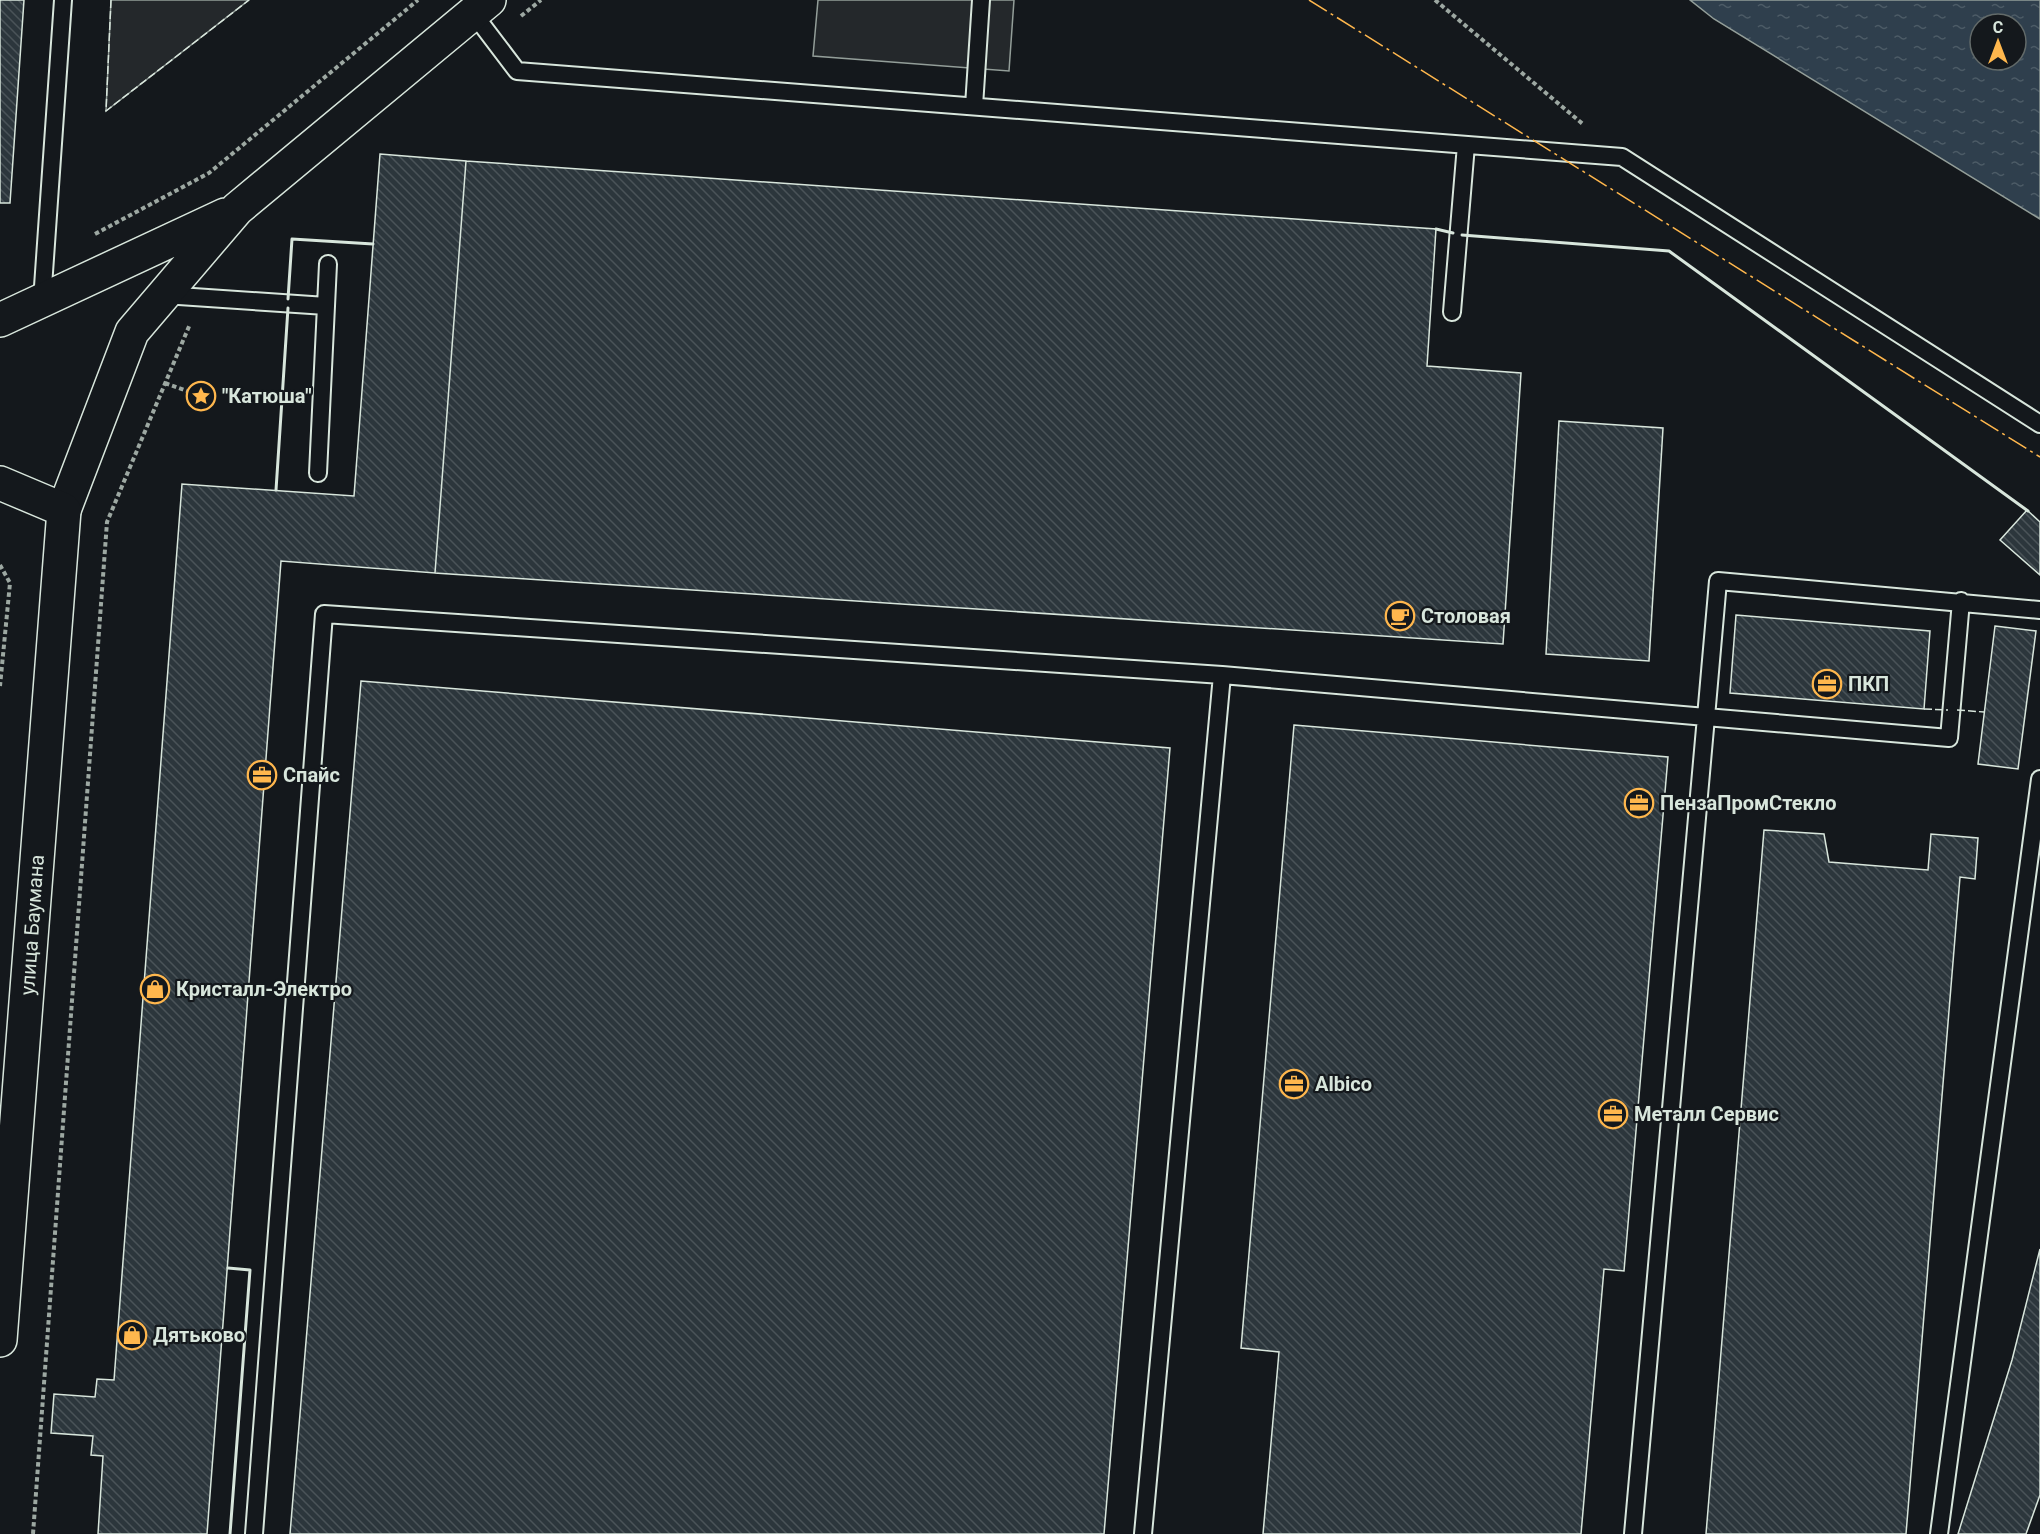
<svg xmlns="http://www.w3.org/2000/svg" width="2040" height="1534" font-family="Roboto,sans-serif">
  <defs>
    <pattern id="water-ripples" width="26" height="14" patternUnits="userSpaceOnUse" patternTransform="scale(1.5)"><rect width="26" height="14" fill="#2f3f4d"/><path d="M2 4q2-2 4 0t4 0M15 11q2-2 4 0t4 0" fill="none" stroke="#4c5b66"/></pattern>
    <pattern id="building-back-hatch" width="6" height="6" patternUnits="userSpaceOnUse" patternTransform="scale(1.5)"><rect width="6" height="6" fill="#2c363c"/><path d="M-1 5l2 2M0 0l6 6M5-1l2 2" fill="none" stroke="#4a5358"/></pattern>
  </defs>
  <rect width="100%" height="100%" fill="#14181c"/>
  <path fill="#24282b" stroke="#939e99" stroke-width="1.5" d="M 111,0 L 249,0 L 106,111 Z
    M 818,0 L 1014,0 L 1009,71 L 813,56 Z"/>
  <path fill="url(#water-ripples)" stroke="#939e99" stroke-width="1.5" fill-rule="evenodd" d="M 1690,0 L 2040,0 L 2040,219 L 1714,19 ZM 1980,24 L 2016,24 L 2016,60 L 1980,60 Z"/>
  <path fill="url(#building-back-hatch)" stroke="#d8e6dc" stroke-width="1.5" d="M 0,0 L 24,0 L 10,203 L 0,203 Z
    M 380,154 L 466,161 L 435,573 L 281,561 L 207,1534 L 98,1534 L 103,1456 L 91,1455 L 93,1436 L 51,1433 L 54,1394 L 95,1397 L 97,1379 L 114,1380 L 182,484 L 354,496 Z
    M 466,161 L 1436,229 L 1427,366 L 1521,373 L 1503,644 L 435,573 Z
    M 1559,421 L 1663,428 L 1649,661 L 1546,654 Z
    M 2027,510 L 2040,522 L 2040,575 L 2000,540 Z
    M 1736,615 L 1930,631 L 1924,709 L 1730,693 Z
    M 1995,626 L 2036,631 L 2018,769 L 1978,764 Z
    M 361,681 L 1170,748 L 1104,1534 L 290,1534 Z
    M 1294,725 L 1668,757 L 1624,1271 L 1604,1269 L 1581,1534 L 1263,1534 L 1279,1352 L 1241,1348 Z
    M 1764,830 L 1824,834 L 1829,862 L 1928,870 L 1931,834 L 1978,838 L 1975,879 L 1960,877 L 1906,1534 L 1706,1534 Z
    M 2040,1249 L 2040,1495 L 2026,1534 L 1958,1534 L 2012,1360 Z"/>
  <g fill="none" stroke-linecap="round" stroke-linejoin="round">
    <g stroke="#d8e6dc" stroke-width="20">
      <path id="lane" d="M 473,13 L 517,71 L 1622,157 L 2040,424
        M 974,106 L 981,0
        M 164,295 L 326,306
        M 42,301 L 63,0
        M 1452,312 L 1466,145
        M 318,473 L 328,264
        M 1961,601 L 1949,738 L 1706,717 L 1718,581 L 2040,610
        M 1222,675 L 1706,717 L 1633,1534
        M 254,1534 L 324,614 L 1222,675 L 1143,1534
        M 1939,1534 L 2040,779"/>
    </g>
    <g stroke="#d8e6dc" stroke-width="36">
      <path id="secondary" d="M 0,320 L 225,215
        M 64,510 L 132,332 L 237,209 L 489,0"/>
    </g>
    <g stroke="#d8e6dc" stroke-width="36">
      <path id="primary" d="M 0,483 L 64,510 L 0,1340"/>
    </g>
    <path stroke="#9da8a2" stroke-width="4" stroke-dasharray="4.5 3" stroke-linecap="butt" d="M 1435,0 L 1584,125
      M 521,16 L 541,0
      M 95,234 L 209,173 L 418,0
      M 165,383 L 201,396
      M 0,565 L 10,583 L 0,686
      M 33,1534 L 107,522 L 190,324"/>
    <use href="#lane" stroke="#14181c" stroke-width="16"/>
    <use href="#secondary" stroke="#14181c" stroke-width="33"/>
    <use href="#primary" stroke="#14181c" stroke-width="33"/>
    <path stroke="#d8e6dc" stroke-width="1.5" stroke-dasharray="8 3" stroke-linecap="butt" d="M 111,0 L 106,111 L 249,0
      M 1924,709 L 1948,710
      M 1957,710 L 1984,712"/>
    <path stroke="#d8e6dc" stroke-width="3" d="M 1436,229 L 1453,233
      M 1462,235 L 1669,251 L 2028,511
      M 288,299 L 292,239 L 373,244
      M 276,490 L 288,308
      M 228,1268 L 250,1270 L 230,1534"/>
    <path stroke="#ffb74d" stroke-width="1.5" stroke-dasharray="21 4.5 3 4.5" stroke-linecap="butt" d="M 1309,0 L 2040,457"/>
  </g>
  <defs>
    <g id="sight-ring" transform="scale(1.5)"><circle r="9.5" fill="#14181c" stroke="#ffb74d" stroke-width="1.5"/><path d="M0-6L1.8-2.2L6-1.7L2.9 1.2L3.7 5.4L0 3.3L-3.7 5.4L-2.9 1.2L-6-1.7L-1.8-2.2Z" fill="#ffb74d"/></g>
    <g id="cafe-ring" transform="scale(1.5)"><circle r="9.5" fill="#14181c" stroke="#ffb74d" stroke-width="1.5"/><path d="M-5.5-4.5H6V0H3Q3 3.5 0 3.5H-2.5Q-5.5 3.5-5.5 0ZM3-3.2v2h1.7v-2ZM-6 4.5H4V6H-6Z" fill="#ffb74d"/></g>
    <g id="office-ring" transform="scale(1.5)"><circle r="9.5" fill="#14181c" stroke="#ffb74d" stroke-width="1.5"/><path d="M-6-3h4V-5.5h4V-3h4V5H-6ZM-1-4.5V-3h2v-1.5ZM-6 0V1H6V0Z" fill="#ffb74d"/></g>
    <g id="shop-ring" transform="scale(1.5)"><circle r="9.5" fill="#14181c" stroke="#ffb74d" stroke-width="1.5"/><path d="M-5-2.5h2.3a2.7 3.5 0 0 1 5.4 0H5L5.5 6h-11ZM-1.5-2.5h3a1.5 2.3 0 0 0-3 0Z" fill="#ffb74d"/></g>
  </defs>
  <g fill-rule="evenodd">
    <use href="#sight-ring" x="201" y="396"/>
    <use href="#cafe-ring" x="1400" y="616"/>
    <use href="#office-ring" x="1827" y="684"/>
    <use href="#office-ring" x="262" y="775"/>
    <use href="#office-ring" x="1639" y="803"/>
    <use href="#shop-ring" x="155" y="989"/>
    <use href="#office-ring" x="1294" y="1084"/>
    <use href="#office-ring" x="1613" y="1114"/>
    <use href="#shop-ring" x="132" y="1335"/>
  </g>
  <g text-anchor="middle" stroke-width="4.5" stroke-linejoin="round" paint-order="stroke">
    <g font-size="20" font-weight="bold" fill="#d8e6dc" stroke="#14181c" text-anchor="start">
      <text x="222" y="403">"Катюша"</text>
      <text x="1421" y="623">Столовая</text>
      <text x="1848" y="691">ПКП</text>
      <text x="283" y="782">Спайс</text>
      <text x="1660" y="810">ПензаПромСтекло</text>
      <text x="176" y="996">Кристалл-Электро</text>
      <text x="1315" y="1091">Albico</text>
      <text x="1634" y="1121">Металл Сервис</text>
      <text x="153" y="1342">Дятьково</text>
    </g>
    <g font-size="20" fill="#d8e6dc" stroke="#14181c">
      <text transform="translate(32 925) rotate(-86)" y="7">улица Баумана</text>
    </g>
  </g>
  <g transform="translate(1998 42)"><circle r="28" fill="#14181c" stroke="#626a69" stroke-width="1.5"/>
  <path d="M0-4.5L10 22L0 15L-10 22Z" fill="#ffb74d"/>
  <text y="-9" font-size="16" font-weight="bold" text-anchor="middle" fill="#d8e6dc">С</text>
  </g>
</svg>
